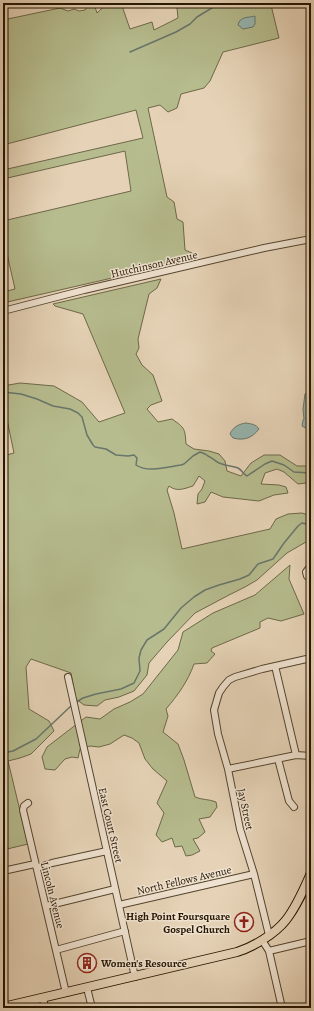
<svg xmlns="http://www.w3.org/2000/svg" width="314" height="1011" font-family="Alegreya,serif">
  <rect width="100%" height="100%" fill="#e6d3b7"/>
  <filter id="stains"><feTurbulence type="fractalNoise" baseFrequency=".005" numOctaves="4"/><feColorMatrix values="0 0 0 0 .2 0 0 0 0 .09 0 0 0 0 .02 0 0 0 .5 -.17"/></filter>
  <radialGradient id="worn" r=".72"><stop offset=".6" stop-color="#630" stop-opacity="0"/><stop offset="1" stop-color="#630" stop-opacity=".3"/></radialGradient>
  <path fill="#b6bc8e" stroke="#6d6848" d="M 90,3 L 94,4 L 97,13 C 105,5 109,3 121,3 L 130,29 L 152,22 L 154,30 L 178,18 L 177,8 L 187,3 L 274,3 L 271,5 L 279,38 L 223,52 L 210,81 L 204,88 L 181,94 L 177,108 L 168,112 L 160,105 L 148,108 L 167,197 L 174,202 L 177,219 L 183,222 L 185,250 L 192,253 L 195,259 L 3,303 L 3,292 L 15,289 L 3,236 L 3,221 L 131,191 L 125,151 L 3,179 L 3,170 L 143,138 L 136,110 L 3,145 L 3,20 L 60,8 L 68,11 L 74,9 L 79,11 L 85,10 Z
    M 161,279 L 157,288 L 149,294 L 138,339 L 139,348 L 136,354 L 142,365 L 153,375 L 162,401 L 151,405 L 147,409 L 158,422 L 172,419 C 185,428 185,429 186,444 L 194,449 L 209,451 L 219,454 L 225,461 L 227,471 L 241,476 L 251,463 L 264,455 L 280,455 L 297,466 L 310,466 L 311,465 L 311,479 L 306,483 L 298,484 L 284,472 L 277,469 L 265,473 L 261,484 L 279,485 L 286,487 L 288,493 L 274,495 L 259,501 L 223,497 L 211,492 L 205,502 L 197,504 L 198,494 L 202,489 L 205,481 L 199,476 L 193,486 C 183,489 177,492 169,486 L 167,490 L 174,513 L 182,549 L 270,529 L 276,519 L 288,514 L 302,513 L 311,516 L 311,539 L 287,553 L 257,580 L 245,587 L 229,595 L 195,613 L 167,642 L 149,663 L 147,675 L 134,691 L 119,697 L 105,700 L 97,706 L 84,705 L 76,699 L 71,673 L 31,659 L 26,667 L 29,709 L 49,721 L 54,731 L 31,754 L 20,758 L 8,761 L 28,844 L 3,850 L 3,456 L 14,453 L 6,415 L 3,414 L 3,386 L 20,383 L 54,386 L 82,402 L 99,422 L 125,413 L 83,314 L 55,306 L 53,304 Z
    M 290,565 L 289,579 L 304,614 L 281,621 L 268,618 L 260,622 L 260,628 L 212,648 L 211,651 L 215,654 L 207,663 L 194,664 C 188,681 178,695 166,709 L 168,716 L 163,732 L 178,744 L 184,760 L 195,797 C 202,800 209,799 216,802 L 217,807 L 210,817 L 199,819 L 205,832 L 198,838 L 193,839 L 200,851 L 192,855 L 186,856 L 182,846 L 175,847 L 172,838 L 162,842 L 156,835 L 164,813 L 157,803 L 167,781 L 153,769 L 145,759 L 139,743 L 132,738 L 124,735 L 110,744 L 99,747 L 90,746 L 80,749 L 78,758 L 72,757 L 65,759 L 55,770 L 45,769 L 42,757 L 47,747 L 86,717 L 100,719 L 114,709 L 130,702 L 143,694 L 178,650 L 183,632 L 213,613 L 255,595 Z"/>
  <path fill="#96b7b2" stroke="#68766b" d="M 255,16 L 255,24 L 253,27 L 243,29 L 238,25 C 240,16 248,18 255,16 Z
    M 311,385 L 311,431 L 302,426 L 303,420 L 304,419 L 303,409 L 305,394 L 307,393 L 308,389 Z
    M 246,423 C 251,424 256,424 259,429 C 252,438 244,441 233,438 L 230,434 C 233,427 239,424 246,423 Z"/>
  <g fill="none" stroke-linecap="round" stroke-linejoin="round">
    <path stroke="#68766b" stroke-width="1.5" d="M 130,52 L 176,32 L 190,24 L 197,17 L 220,3
      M 3,392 L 21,394 L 37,399 L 53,406 L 70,409 L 78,413 L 82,417 L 87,435 L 93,445 L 95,447 L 106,449 L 116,455 L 128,456 L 134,455 L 137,458 L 136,465 C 148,473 167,467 181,465 L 184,464 L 193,456 L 200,452 C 203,453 206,454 208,456 C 213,458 217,463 222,464 C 227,466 233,466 238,468 C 242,470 243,474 247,476 L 265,464 L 272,461 L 284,465 L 294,472 L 311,473
      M 75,703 L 83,698 L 96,694 L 121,689 L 134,683 L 140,671 L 139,658 L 141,650 L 147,640 L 164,629 L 181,608 L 194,597 L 205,590 L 219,585 L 240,579 L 249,575 L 258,564 L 273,559 L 284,543 L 298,526 L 302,523 L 311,525
      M 3,753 L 13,751 L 36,739 L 72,705"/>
    <g stroke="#54442e" stroke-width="8">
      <path id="minor" d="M 3,311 L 84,290 L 264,248 L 311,239
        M 311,567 L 309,568 L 306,572 L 307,576 L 311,579
        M 275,666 L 296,755
        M 68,677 L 135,977
        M 278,759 L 289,801 L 294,807
        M 228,769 L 296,755 L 311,756
        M 28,803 L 24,806 L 23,810 L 66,993
        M 37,868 L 52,863 L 107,851
        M 3,871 L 35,864
        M 119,905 L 254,874
        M 46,906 L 115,889
        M 269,935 L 254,874 L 240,829 L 228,769 L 218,734 L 214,710 L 219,693 L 223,687 L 229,680 L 235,677 L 262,669 L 311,658
        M 262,940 L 269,951 L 282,1008
        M 56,950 L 125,931
        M 269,951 L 311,941
        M 87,988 L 92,1008
        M 43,998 L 45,1008"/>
    </g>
    <g stroke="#241501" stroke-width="10">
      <path id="major" d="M 3,1007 L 237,952 C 253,947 275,934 286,920 C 297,906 304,889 311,873"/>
    </g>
    <use href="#minor" stroke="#efe2d0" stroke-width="6"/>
    <use href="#major" stroke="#e6d3b7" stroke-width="8"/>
  </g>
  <defs>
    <g id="church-ring" transform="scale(1)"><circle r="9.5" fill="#efe2d0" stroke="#8f2418" stroke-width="1.5"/><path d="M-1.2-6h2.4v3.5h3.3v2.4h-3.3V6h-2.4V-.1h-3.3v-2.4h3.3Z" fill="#8f2418"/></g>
    <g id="building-ring" transform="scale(1)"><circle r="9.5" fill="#efe2d0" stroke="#8f2418" stroke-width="1.5"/><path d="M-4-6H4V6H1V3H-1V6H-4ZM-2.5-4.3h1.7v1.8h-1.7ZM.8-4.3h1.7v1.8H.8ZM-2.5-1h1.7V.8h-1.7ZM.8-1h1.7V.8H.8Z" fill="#8f2418"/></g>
  </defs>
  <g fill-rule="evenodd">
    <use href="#church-ring" x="244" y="922"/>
    <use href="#building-ring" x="87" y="963"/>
  </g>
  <g text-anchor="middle" stroke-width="3" stroke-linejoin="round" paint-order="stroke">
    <g font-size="11" fill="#241501" stroke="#efe2d0">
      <text transform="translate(154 264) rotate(-13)" y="4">Hutchinson Avenue</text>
      <text transform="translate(246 809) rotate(78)" y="4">Jay Street</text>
      <text transform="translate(111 825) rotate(77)" y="4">East Court Street</text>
      <text transform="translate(184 880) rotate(-13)" y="4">North Fellows Avenue</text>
      <text transform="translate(53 895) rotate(76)" y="4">Lincoln Avenue</text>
    </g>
    <g font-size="11" font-weight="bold" fill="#241501" stroke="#efe2d0" text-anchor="end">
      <text x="230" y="920">High Point Foursquare<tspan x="230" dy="13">Gospel Church</tspan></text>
      <text x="101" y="967" text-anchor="start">Women's Resource</text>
    </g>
  </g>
  <rect width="314" height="1011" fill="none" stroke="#e6d3b7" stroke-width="16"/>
  <rect x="4" y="4" width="306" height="1003" fill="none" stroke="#241501" stroke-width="2"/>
  <rect x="8" y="8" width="298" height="995" fill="none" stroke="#241501"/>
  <rect width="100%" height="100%" filter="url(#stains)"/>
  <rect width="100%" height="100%" fill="url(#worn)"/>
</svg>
